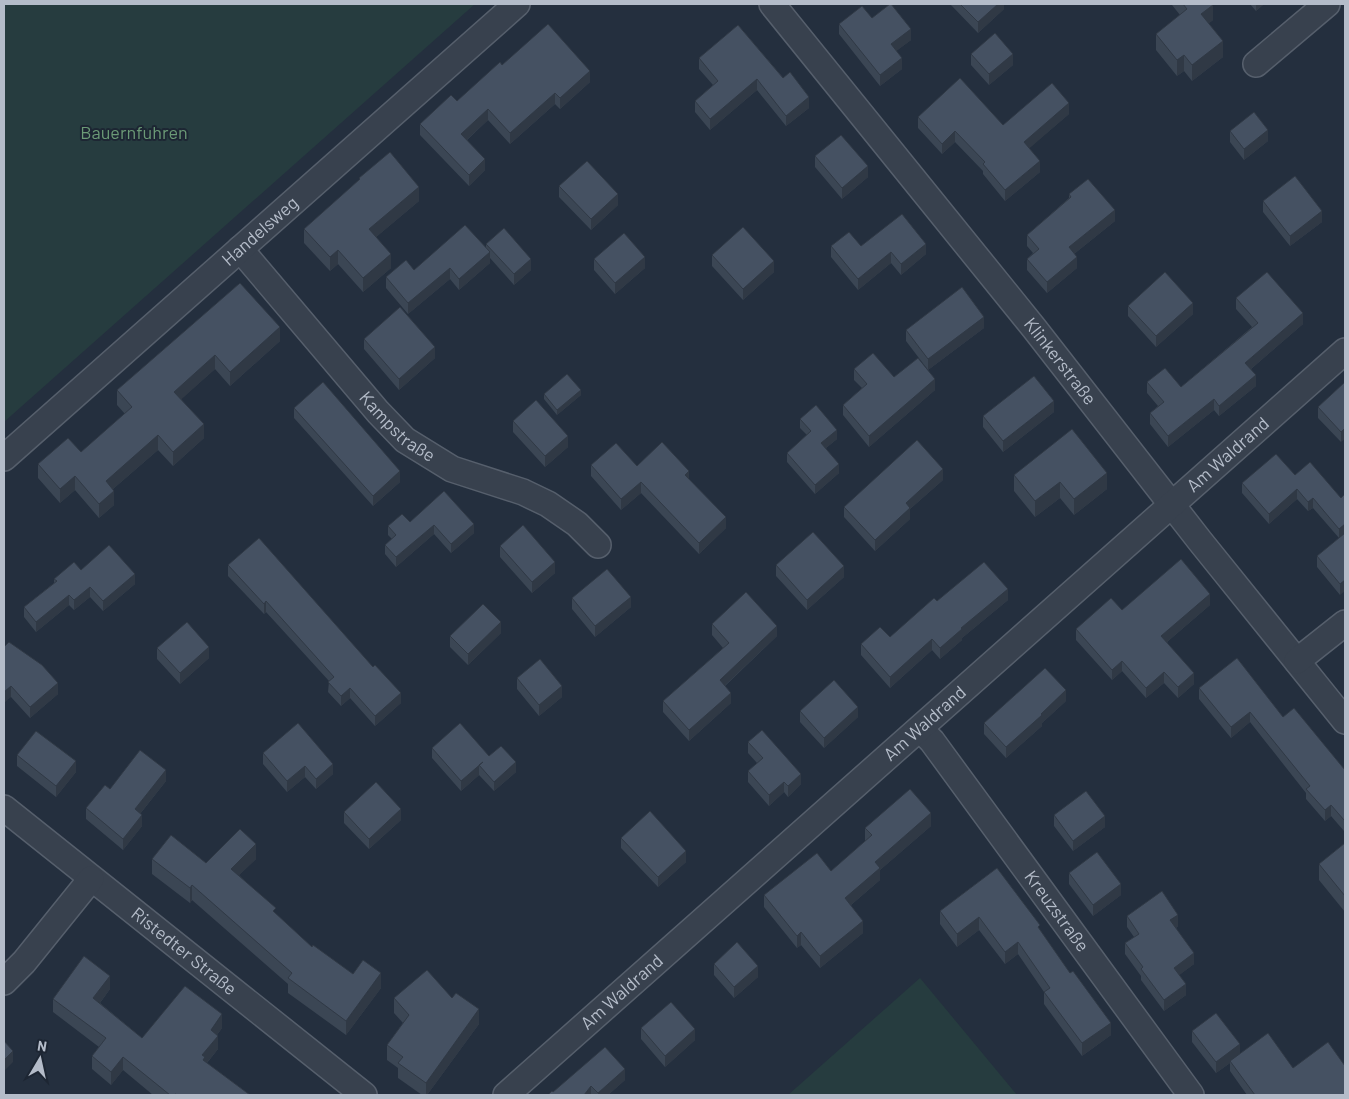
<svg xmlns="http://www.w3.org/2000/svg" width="1349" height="1099" font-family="Barlow,sans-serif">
  <rect width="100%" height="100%" fill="#242f3e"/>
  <path fill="#263c3f" d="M 4,4 L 475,4 L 4,422 Z
    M 920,978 L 1017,1095 L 788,1095 Z"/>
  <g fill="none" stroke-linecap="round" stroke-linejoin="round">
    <g stroke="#565f6c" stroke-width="28">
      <g id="street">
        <path id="s1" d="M 772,4 L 1034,328 L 1200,541 L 1345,721"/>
        <path d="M 1256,64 L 1327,4"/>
        <path id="s2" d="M 240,249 L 378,412 L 405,440 L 452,469 L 523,492 L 548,504 L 577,524 L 598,545"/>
        <path id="s3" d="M 4,458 L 517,4"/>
        <path d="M 1297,661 L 1345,623"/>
        <path id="s4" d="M 920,729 L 932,741 L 1191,1095"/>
        <path id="s5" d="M 4,808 L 364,1095"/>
        <path d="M 4,982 L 24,962 L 91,879"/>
        <path id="s6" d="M 506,1095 L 1345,351"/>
      </g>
    </g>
    <use href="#street" stroke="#38414e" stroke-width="25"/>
  </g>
  <path fill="#3b4654" d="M 950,4 L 1004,4 L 1004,9 L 978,33 Z
    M 1172,4 L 1212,4 L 1213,20 L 1209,23 L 1223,57 L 1192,81 L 1184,71 L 1177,76 L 1156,50 L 1156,34 L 1180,15 L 1172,5 Z
    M 1250,4 L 1264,4 L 1256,11 Z
    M 872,18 L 911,40 L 896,51 L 902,69 L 880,86 L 839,34 L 839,24 Z
    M 738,25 L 809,108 L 786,126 L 757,90 L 710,130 L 695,112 L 695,101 L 713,85 L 699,69 L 699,58 Z
    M 971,54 L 1013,65 L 989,85 L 971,65 Z
    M 502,65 L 590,82 L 560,109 L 555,104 L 510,144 L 488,120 L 467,140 L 485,170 L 469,186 L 420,135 L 420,124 L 457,101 Z
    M 1345,108 L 1345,122 L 1344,120 L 1344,109 Z
    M 1069,114 L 1029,148 L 1040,172 L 1005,201 L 983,174 L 983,171 L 955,142 L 942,154 L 918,128 L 918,117 L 1003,125 Z
    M 1230,131 L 1268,141 L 1244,160 L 1230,142 Z
    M 815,156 L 868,177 L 842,199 L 815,167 Z
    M 359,178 L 419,201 L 376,237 L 391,268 L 363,292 L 338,264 L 330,271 L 304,243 L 304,229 L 359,180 Z
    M 559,186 L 618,205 L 591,230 L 559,197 Z
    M 1069,194 L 1115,221 L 1074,254 L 1077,268 L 1047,293 L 1027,270 L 1027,259 L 1033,253 L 1027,246 L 1027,235 L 1069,198 Z
    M 1263,201 L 1322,222 L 1290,246 L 1263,212 Z
    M 486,244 L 531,270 L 514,285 L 490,258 L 490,263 L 459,290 L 450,279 L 408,314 L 386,288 L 386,277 L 486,249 Z
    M 831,246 L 861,246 L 926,254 L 901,275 L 891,263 L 858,290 L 831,257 Z
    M 712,255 L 774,272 L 743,300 L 712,266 Z
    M 594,259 L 645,268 L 615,294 L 594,270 Z
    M 240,283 L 280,341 L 230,386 L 215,369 L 181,399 L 204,438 L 173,466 L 158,450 L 113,489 L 114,505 L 99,518 L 75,490 L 60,503 L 38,478 L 38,464 L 81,452 L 125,414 L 117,405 L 117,390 Z
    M 1236,298 L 1303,324 L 1251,369 L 1256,386 L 1219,416 L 1214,410 L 1168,447 L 1150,424 L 1150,413 L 1158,406 L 1147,393 L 1147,382 L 1181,387 L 1252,327 L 1236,309 Z
    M 1128,306 L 1193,314 L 1156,347 L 1128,316 Z
    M 984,328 L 928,370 L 906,341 L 906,330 Z
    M 364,339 L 435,358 L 399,390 L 364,349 Z
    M 854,369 L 935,390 L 869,447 L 843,415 L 843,405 L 862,388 L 854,380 Z
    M 1345,382 L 1341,442 L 1318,418 L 1318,407 Z
    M 544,394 L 581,395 L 557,415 L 544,399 Z
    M 294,408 L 400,482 L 373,506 L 294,418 Z
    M 1054,412 L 1003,452 L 983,427 L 983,416 Z
    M 800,419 L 837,439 L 826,448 L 839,473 L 815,494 L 787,462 L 787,453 L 807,435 L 800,428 Z
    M 513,421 L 568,447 L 545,467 L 513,432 Z
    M 591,465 L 637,466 L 689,479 L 726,528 L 699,554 L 641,493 L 621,510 L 591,476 Z
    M 1014,475 L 1107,489 L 1074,515 L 1060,498 L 1035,517 L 1014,491 Z
    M 1295,475 L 1341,498 L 1340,595 L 1317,567 L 1317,556 L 1339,538 L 1313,508 L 1308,511 L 1297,499 L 1269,524 L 1242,493 L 1242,483 Z
    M 943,480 L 910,509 L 910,519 L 875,551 L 844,517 L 844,507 Z
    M 444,491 L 474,533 L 451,553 L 434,534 L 396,567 L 385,554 L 385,545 L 392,539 L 388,535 L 388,526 L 410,522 Z
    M 500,546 L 555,573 L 532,593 L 500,557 Z
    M 228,565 L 401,703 L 375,726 L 350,698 L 341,706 L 328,692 L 329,681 L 266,612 L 264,614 L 228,576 Z
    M 776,565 L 844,577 L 807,610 L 776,576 Z
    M 81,570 L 135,584 L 103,611 L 90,597 L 74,610 L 69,605 L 36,632 L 24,617 L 24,607 L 54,583 L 54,579 Z
    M 572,598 L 631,607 L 595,637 L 572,609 Z
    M 1008,600 L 962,638 L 962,640 L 940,659 L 932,650 L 890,688 L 861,655 L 861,644 L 890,637 L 937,601 Z
    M 1210,605 L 1167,642 L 1194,684 L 1178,698 L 1164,683 L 1146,698 L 1122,671 L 1112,680 L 1076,640 L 1076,629 L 1122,610 Z
    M 712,624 L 777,636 L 725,686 L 731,703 L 689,741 L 663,712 L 663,701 L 723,648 L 712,635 Z
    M 501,633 L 468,665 L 450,647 L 450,636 Z
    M 4,647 L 58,694 L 30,718 L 11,697 Z
    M 157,648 L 209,658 L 180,684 L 157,659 Z
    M 517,678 L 562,697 L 539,716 L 517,689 Z
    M 1199,688 L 1283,717 L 1345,770 L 1344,831 L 1331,816 L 1325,821 L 1306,799 L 1306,793 L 1250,722 L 1231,738 L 1199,699 Z
    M 1066,701 L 1042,723 L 1042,726 L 1006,758 L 984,734 L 984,723 Z
    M 800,711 L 858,717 L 824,748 L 800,722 Z
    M 748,742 L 801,784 L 788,797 L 784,792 L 769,806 L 748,782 L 748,771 L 757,763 L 748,753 Z
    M 432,748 L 489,756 L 516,772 L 494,791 L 479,775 L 461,791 L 432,758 Z
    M 263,753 L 333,774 L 316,789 L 305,777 L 287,792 L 263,764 Z
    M 17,755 L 76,772 L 56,797 L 17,766 Z
    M 166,781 L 140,814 L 142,826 L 123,850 L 86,819 L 86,808 L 110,789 Z
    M 344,812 L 401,820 L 369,849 L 344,823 Z
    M 1054,815 L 1105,827 L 1073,851 L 1054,826 Z
    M 931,826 L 880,870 L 880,880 L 851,905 L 863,933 L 820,968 L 801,945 L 797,948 L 764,907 L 764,895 L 831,871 L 865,841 L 865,828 Z
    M 621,838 L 686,862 L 658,887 L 621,848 Z
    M 1345,843 L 1345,912 L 1319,880 L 1319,864 Z
    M 152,859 L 206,863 L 256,859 L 239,875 L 276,914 L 312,947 L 353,974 L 381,988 L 346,1035 L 288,993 L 288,984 L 192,900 L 190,903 L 152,874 Z
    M 997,868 L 1040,930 L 1111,1035 L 1082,1056 L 1044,1004 L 1044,992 L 1018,954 L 1005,964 L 979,930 L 957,947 L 940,924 L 940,911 Z
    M 1069,873 L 1121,895 L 1093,916 L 1069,884 Z
    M 1127,916 L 1178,926 L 1176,928 L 1194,964 L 1179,975 L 1186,995 L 1164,1011 L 1141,980 L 1141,976 L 1125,954 L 1125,943 L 1134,937 L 1127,927 Z
    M 714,964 L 758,977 L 734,998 L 714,975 Z
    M 110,989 L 100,1003 L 142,1038 L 222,1028 L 217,1035 L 218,1049 L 207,1063 L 250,1095 L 153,1095 L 123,1070 L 111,1085 L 92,1069 L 92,1056 L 99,1047 L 53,1012 L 53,999 Z
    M 394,998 L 452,998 L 479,1024 L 427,1095 L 422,1095 L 398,1078 L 398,1068 L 387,1060 L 387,1045 L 403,1023 L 394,1013 Z
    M 641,1028 L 695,1040 L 665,1067 L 641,1039 Z
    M 1192,1031 L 1240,1053 L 1293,1068 L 1345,1095 L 1247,1095 L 1230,1071 L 1230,1063 L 1216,1073 L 1192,1042 Z
    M 625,1080 L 608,1095 L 548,1095 L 553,1092 Z"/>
  <path fill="#303945" d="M 998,4 L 1004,4 L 1004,9 L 978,33 L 978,22 Z
    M 1256,4 L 1264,4 L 1256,11 Z
    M 1213,5 L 1213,20 L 1201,30 L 1201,14 Z
    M 911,29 L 911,40 L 891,55 L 891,44 Z
    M 1223,41 L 1223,57 L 1192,81 L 1192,65 Z
    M 1013,54 L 1013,65 L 989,85 L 989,74 Z
    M 1184,55 L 1184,71 L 1177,76 L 1177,60 Z
    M 902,58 L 902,69 L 880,86 L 880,75 Z
    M 590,71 L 590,82 L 560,109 L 560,98 Z
    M 757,79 L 757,90 L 710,130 L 710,119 Z
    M 555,93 L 555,104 L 510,144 L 510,133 Z
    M 809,97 L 809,108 L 786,126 L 786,116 Z
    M 1069,103 L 1069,114 L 1024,153 L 1024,142 Z
    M 488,109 L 488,120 L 461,145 L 461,134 Z
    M 1268,130 L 1268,141 L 1244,160 L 1244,149 Z
    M 955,131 L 955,142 L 942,154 L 942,144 Z
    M 485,159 L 485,170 L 469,186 L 469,175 Z
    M 1040,161 L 1040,172 L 1005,201 L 1005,190 Z
    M 868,166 L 868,177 L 842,199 L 842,188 Z
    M 419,187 L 419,201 L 369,243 L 369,229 Z
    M 618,194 L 618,205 L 591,230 L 591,219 Z
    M 1115,210 L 1115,221 L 1069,258 L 1069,247 Z
    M 1322,211 L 1322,222 L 1290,246 L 1290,236 Z
    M 926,244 L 926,254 L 901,275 L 901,264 Z
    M 338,250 L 338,264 L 330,271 L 330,257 Z
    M 490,252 L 490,263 L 459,290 L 459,279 Z
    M 891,252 L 891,263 L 858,290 L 858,279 Z
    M 391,254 L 391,268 L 363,292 L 363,278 Z
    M 645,257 L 645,268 L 615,294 L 615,283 Z
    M 1077,257 L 1077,268 L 1047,293 L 1047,282 Z
    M 531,259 L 531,270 L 514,285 L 514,274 Z
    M 774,261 L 774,272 L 743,300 L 743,289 Z
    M 450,268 L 450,279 L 408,314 L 408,303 Z
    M 1193,303 L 1193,314 L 1156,347 L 1156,336 Z
    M 1303,313 L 1303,324 L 1245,374 L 1245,363 Z
    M 984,317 L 984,328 L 928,370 L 928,359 Z
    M 280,327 L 280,341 L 230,386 L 230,372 Z
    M 435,347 L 435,358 L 399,390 L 399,379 Z
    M 215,355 L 215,369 L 174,406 L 174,392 Z
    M 1256,375 L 1256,386 L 1219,416 L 1219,406 Z
    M 935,379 L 935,390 L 869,447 L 869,436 Z
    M 581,390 L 581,395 L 557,415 L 557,410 Z
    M 1214,399 L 1214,410 L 1168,447 L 1168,436 Z
    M 1054,401 L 1054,412 L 1003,452 L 1003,441 Z
    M 204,424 L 204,438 L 173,466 L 173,452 Z
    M 1345,428 L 1345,439 L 1341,442 L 1341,432 Z
    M 837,430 L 837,439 L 821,452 L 821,443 Z
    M 158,435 L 158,450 L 106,495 L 106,481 Z
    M 568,436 L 568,447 L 545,467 L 545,456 Z
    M 839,464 L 839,473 L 815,494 L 815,485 Z
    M 943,469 L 943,480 L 910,509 L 910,519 L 875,551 L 875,540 L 906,503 Z
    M 400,471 L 400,482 L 373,506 L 373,496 Z
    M 689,471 L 689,482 L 685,475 Z
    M 1107,473 L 1107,489 L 1074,515 L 1074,499 Z
    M 75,476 L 75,490 L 60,503 L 60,489 Z
    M 641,482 L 641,493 L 621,510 L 621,499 Z
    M 1060,482 L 1060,498 L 1035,517 L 1035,501 Z
    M 1297,489 L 1297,499 L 1269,524 L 1269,514 Z
    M 114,491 L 114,505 L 99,518 L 99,504 Z
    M 1313,498 L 1313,508 L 1308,511 L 1308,502 Z
    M 726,517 L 726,528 L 699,554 L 699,543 Z
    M 474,524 L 474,533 L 451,553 L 451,544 Z
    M 1345,524 L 1345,533 L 1339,538 L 1339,529 Z
    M 434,525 L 434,534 L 396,567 L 396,557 Z
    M 5,561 L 5,572 L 4,573 L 4,562 Z
    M 555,562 L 555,573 L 532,593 L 532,582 Z
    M 844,566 L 844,577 L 807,610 L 807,600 Z
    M 135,574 L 135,584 L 103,611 L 103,601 Z
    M 1345,580 L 1345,591 L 1340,595 L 1340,584 Z
    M 90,587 L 90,597 L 74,610 L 74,600 Z
    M 1008,589 L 1008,600 L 962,638 L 962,640 L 940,659 L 940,648 L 961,628 Z
    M 1210,594 L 1210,605 L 1161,647 L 1161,636 Z
    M 69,595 L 69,605 L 36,632 L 36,622 Z
    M 631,597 L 631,607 L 595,637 L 595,626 Z
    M 266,601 L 266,612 L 264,614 L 264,604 Z
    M 501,622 L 501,633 L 468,665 L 468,654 Z
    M 777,626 L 777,636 L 720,690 L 720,680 Z
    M 932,639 L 932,650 L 890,688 L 890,677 Z
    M 209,647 L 209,658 L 180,684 L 180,673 Z
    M 1122,661 L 1122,671 L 1112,680 L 1112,670 Z
    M 1164,672 L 1164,683 L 1146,698 L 1146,688 Z
    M 1194,673 L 1194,684 L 1178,698 L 1178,687 Z
    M 58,683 L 58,694 L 30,718 L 30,707 Z
    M 11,686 L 11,697 L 4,703 L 4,692 Z
    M 562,686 L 562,697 L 539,716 L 539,705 Z
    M 350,688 L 350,698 L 341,706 L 341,696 Z
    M 1066,690 L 1066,701 L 1042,723 L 1042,726 L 1006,758 L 1006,747 Z
    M 401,693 L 401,703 L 375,726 L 375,716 Z
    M 731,693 L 731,703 L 689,741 L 689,730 Z
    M 858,707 L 858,717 L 824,748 L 824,738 Z
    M 1250,712 L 1250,722 L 1231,738 L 1231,727 Z
    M 76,761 L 76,772 L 56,797 L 56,786 Z
    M 516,762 L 516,772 L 494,791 L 494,782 Z
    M 333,764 L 333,774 L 316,789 L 316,779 Z
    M 479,765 L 479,775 L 461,791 L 461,781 Z
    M 305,766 L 305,777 L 287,792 L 287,781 Z
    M 166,770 L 166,781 L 135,820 L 135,809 Z
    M 801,774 L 801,784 L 788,797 L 788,786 Z
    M 784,782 L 784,792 L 769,806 L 769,795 Z
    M 1331,805 L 1331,816 L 1325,821 L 1325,810 Z
    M 401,809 L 401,820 L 369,849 L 369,839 Z
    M 931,813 L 931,826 L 880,870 L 880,880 L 845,910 L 845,898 L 875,862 Z
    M 142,815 L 142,826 L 123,850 L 123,839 Z
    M 1105,816 L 1105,827 L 1073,851 L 1073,841 Z
    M 1345,819 L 1345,829 L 1344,831 L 1344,820 Z
    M 256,844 L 256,859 L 231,883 L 231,869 Z
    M 686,851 L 686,862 L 658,887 L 658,877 Z
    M 1121,884 L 1121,895 L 1093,916 L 1093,905 Z
    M 192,885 L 192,900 L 190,903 L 190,888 Z
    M 1178,915 L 1178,926 L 1170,931 L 1170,920 Z
    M 979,917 L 979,930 L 957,947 L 957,934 Z
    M 863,921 L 863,933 L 820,968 L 820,956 Z
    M 801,932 L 801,945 L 797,948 L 797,936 Z
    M 1018,942 L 1018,954 L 1005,964 L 1005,952 Z
    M 1194,953 L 1194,964 L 1174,979 L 1174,968 Z
    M 758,966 L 758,977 L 734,998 L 734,987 Z
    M 381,973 L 381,988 L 346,1035 L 346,1021 Z
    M 110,976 L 110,989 L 93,1012 L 93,998 Z
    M 1186,984 L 1186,995 L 1164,1011 L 1164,1000 Z
    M 479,1009 L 479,1024 L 427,1095 L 426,1095 L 426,1083 Z
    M 222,1014 L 222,1028 L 211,1043 L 211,1030 Z
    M 1111,1023 L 1111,1035 L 1082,1056 L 1082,1043 Z
    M 695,1029 L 695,1040 L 665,1067 L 665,1056 Z
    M 218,1036 L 218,1049 L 205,1065 L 202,1055 Z
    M 1240,1044 L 1240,1055 L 1230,1061 L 1230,1063 L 1216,1073 L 1216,1062 Z
    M 13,1051 L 13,1062 L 4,1071 L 4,1060 Z
    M 123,1057 L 123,1070 L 111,1085 L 111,1072 Z
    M 625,1069 L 625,1080 L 608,1095 L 598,1095 L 598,1093 Z
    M 591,1086 L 591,1095 L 584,1095 Z"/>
  <path fill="#455162" stroke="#303945" d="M 890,4 L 891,4 L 911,29 L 891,44 L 902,58 L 880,75 L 839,24 L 862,6 L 872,18 Z
    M 960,4 L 998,4 L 978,22 Z
    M 1183,4 L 1212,4 L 1213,5 L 1201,14 L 1223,41 L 1192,65 L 1184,55 L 1177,60 L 1156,34 L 1187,9 Z
    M 548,24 L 590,71 L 560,98 L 555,93 L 510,133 L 488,109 L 461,134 L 485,159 L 469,175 L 420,124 L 451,95 L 457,101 L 500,62 L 502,65 Z
    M 738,25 L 783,78 L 790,72 L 809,97 L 786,116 L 757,79 L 710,119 L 695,101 L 718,81 L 699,58 Z
    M 995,33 L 1013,54 L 989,74 L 971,54 Z
    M 960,78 L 1003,125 L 1052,83 L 1069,103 L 1024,142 L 1040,161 L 1005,190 L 983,164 L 985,162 L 955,131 L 942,144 L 918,117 Z
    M 1254,112 L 1268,130 L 1244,149 L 1230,131 Z
    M 841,135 L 868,166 L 842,188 L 815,156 Z
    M 390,152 L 419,187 L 369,229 L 391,254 L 363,278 L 338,250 L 330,257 L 304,229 L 360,179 L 359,178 Z
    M 587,161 L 618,194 L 591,219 L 559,186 Z
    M 1295,176 L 1322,211 L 1290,236 L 1263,201 Z
    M 1088,179 L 1115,210 L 1069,247 L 1077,257 L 1047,282 L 1027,259 L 1039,249 L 1027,235 L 1071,197 L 1069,194 Z
    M 902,214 L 926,244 L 901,264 L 891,252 L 858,279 L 831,246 L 849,232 L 861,246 Z
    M 465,225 L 490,252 L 459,279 L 450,268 L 408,303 L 386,277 L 406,260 L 414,270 Z
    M 743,227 L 774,261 L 743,289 L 712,255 Z
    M 504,228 L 531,259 L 514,274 L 486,244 Z
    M 624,233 L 645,257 L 615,283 L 594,259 Z
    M 1165,272 L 1193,303 L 1156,336 L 1128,306 Z
    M 1267,272 L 1303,313 L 1245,363 L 1256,375 L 1219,406 L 1214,399 L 1168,436 L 1150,413 L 1164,402 L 1147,382 L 1165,368 L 1181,387 L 1258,323 L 1236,298 Z
    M 240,283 L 280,327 L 230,372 L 215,355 L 174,392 L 204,424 L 173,452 L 158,435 L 106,481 L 114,491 L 99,504 L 75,476 L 60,489 L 38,464 L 68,438 L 81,452 L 132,407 L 117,390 Z
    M 962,287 L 984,317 L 928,359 L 906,330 Z
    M 400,307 L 435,347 L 399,379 L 364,339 Z
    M 873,353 L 894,377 L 918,358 L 935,379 L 869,436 L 843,405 L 867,384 L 854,369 Z
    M 567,374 L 581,390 L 557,410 L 544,394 Z
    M 1034,376 L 1054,401 L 1003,441 L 983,416 Z
    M 323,382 L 400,471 L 373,496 L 294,408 Z
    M 1345,382 L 1345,428 L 1341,432 L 1318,407 Z
    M 536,400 L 568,436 L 545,456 L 513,421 Z
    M 816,405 L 837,430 L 821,443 L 839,464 L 815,485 L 787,453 L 811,431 L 800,419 Z
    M 1072,429 L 1107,473 L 1074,499 L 1060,482 L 1035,501 L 1014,475 Z
    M 917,440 L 943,469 L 906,503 L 910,508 L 875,540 L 844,507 Z
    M 662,442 L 689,471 L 685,475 L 726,517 L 699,543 L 641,482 L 621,499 L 591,465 L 616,443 L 637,466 Z
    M 1276,454 L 1295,475 L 1310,462 L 1341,498 L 1345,494 L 1345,524 L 1339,529 L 1313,498 L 1308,502 L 1297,489 L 1269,514 L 1242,483 Z
    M 444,491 L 474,524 L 451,544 L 434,525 L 396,557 L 385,545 L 396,535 L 388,526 L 402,514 L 410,522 Z
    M 523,525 L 555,562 L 532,582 L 500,546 Z
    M 813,532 L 844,566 L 807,600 L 776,565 Z
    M 1345,533 L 1345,580 L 1340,584 L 1317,556 Z
    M 259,538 L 373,667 L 375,665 L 401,693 L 375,716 L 350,688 L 341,696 L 328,682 L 334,677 L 266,601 L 264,604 L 228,565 Z
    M 109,545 L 135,574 L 103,601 L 90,587 L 74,600 L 69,595 L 36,622 L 24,607 L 57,581 L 54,579 L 74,562 L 81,570 Z
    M 1181,559 L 1210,594 L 1161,636 L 1194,673 L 1178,687 L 1164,672 L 1146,688 L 1122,661 L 1112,670 L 1076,629 L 1111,598 L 1122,610 Z
    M 984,562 L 1008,589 L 961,628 L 962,629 L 940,648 L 932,639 L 890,677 L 861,644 L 880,627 L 890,637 L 934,598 L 937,601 Z
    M 607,569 L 631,597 L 595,626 L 572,598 Z
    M 746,592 L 777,626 L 720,680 L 731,693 L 689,730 L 663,701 L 729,643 L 712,624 Z
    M 483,604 L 501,622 L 468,654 L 450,636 Z
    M 187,622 L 209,647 L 180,673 L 157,648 Z
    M 9,642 L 42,665 L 58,683 L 30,707 L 11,686 L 4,692 L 4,647 Z
    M 1237,658 L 1283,717 L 1294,708 L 1345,770 L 1345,819 L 1344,820 L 1331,805 L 1325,810 L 1306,789 L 1310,786 L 1250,712 L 1231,727 L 1199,688 Z
    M 540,659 L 562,686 L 539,705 L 517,678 Z
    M 1045,668 L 1066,690 L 1041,714 L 1042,715 L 1006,747 L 984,723 Z
    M 834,680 L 858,707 L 824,738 L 800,711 Z
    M 298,723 L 333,764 L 316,779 L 305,766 L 287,781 L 263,753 Z
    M 460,723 L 489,756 L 501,746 L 516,762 L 494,782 L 479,765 L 483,762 L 461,781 L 432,748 Z
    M 762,730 L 801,774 L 788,786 L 784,782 L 769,795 L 748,771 L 763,758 L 748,742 Z
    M 36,731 L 76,761 L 56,786 L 17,755 Z
    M 140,750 L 166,770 L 135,809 L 142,815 L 123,839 L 86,808 L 105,785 L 110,789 Z
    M 376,782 L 401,809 L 369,839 L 344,812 Z
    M 910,789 L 931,813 L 875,862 L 880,868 L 845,898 L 863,921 L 820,956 L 801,932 L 797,936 L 764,895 L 817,853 L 831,871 L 872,835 L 865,828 Z
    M 1086,791 L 1105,816 L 1073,841 L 1054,815 Z
    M 650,811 L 686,851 L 658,877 L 621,838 Z
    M 240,829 L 256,844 L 231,869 L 276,908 L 273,911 L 312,947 L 313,945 L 353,974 L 363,960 L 381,973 L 346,1021 L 288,978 L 292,973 L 192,885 L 190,888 L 152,859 L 171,835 L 206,863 Z
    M 1345,843 L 1345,896 L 1319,864 Z
    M 1097,852 L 1121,884 L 1093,905 L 1069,873 Z
    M 997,868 L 1040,925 L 1038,927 L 1070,973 L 1073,971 L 1111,1023 L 1082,1043 L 1044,992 L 1050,988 L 1018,942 L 1005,952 L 979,917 L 957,934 L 940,911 Z
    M 1162,891 L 1178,915 L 1170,920 L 1194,953 L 1174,968 L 1186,984 L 1164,1000 L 1141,969 L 1143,967 L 1125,943 L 1139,934 L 1127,916 Z
    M 737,942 L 758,966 L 734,987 L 714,964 Z
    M 84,956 L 110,976 L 93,998 L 142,1038 L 185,986 L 222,1014 L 211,1030 L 218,1036 L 202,1055 L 205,1057 L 203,1060 L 250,1095 L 177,1095 L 175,1094 L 174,1095 L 170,1095 L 123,1057 L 111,1072 L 92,1056 L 106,1038 L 53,999 Z
    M 427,970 L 452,998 L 456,993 L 479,1009 L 426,1083 L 398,1063 L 403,1057 L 387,1045 L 409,1015 L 394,998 Z
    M 671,1002 L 695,1029 L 665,1056 L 641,1028 Z
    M 1216,1013 L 1240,1044 L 1216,1062 L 1192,1031 Z
    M 1268,1033 L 1293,1068 L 1328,1042 L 1345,1066 L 1345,1095 L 1255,1095 L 1230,1061 Z
    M 4,1041 L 13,1051 L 4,1060 Z
    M 605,1047 L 625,1069 L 598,1093 L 591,1086 L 584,1095 L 548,1095 L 552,1091 L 553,1092 Z"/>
  <g text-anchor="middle" stroke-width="4" stroke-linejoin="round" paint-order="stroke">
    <g font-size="18" fill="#6b9a76" stroke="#1d2633">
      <text x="134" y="139">Bauernfuhren</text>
    </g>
    <g font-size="18" fill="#b4bcc9" stroke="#1d2633">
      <text dy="6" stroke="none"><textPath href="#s3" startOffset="342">Handelsweg</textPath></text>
      <text dy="6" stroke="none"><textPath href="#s1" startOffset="459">Klinkerstraße</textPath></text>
      <text dy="6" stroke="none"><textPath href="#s2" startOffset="238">Kampstraße</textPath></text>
      <text dy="6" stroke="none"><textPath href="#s6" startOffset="965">Am Waldrand</textPath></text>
      <text dy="6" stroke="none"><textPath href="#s6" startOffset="560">Am Waldrand</textPath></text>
      <text dy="6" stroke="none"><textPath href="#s4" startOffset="228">Kreuzstraße</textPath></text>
      <text dy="6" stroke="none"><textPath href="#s5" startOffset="230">Ristedter Straße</textPath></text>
      <text dy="6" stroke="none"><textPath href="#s6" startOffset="155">Am Waldrand</textPath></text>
    </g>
  </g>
  <rect width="1349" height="1099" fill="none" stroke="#b4bcc9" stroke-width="10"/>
  <g transform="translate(40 1059) rotate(9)" stroke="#1d2633" stroke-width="4" paint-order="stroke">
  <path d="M0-4L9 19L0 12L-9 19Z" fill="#b4bcc9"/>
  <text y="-8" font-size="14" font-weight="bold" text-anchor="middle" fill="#b4bcc9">N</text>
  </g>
</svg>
